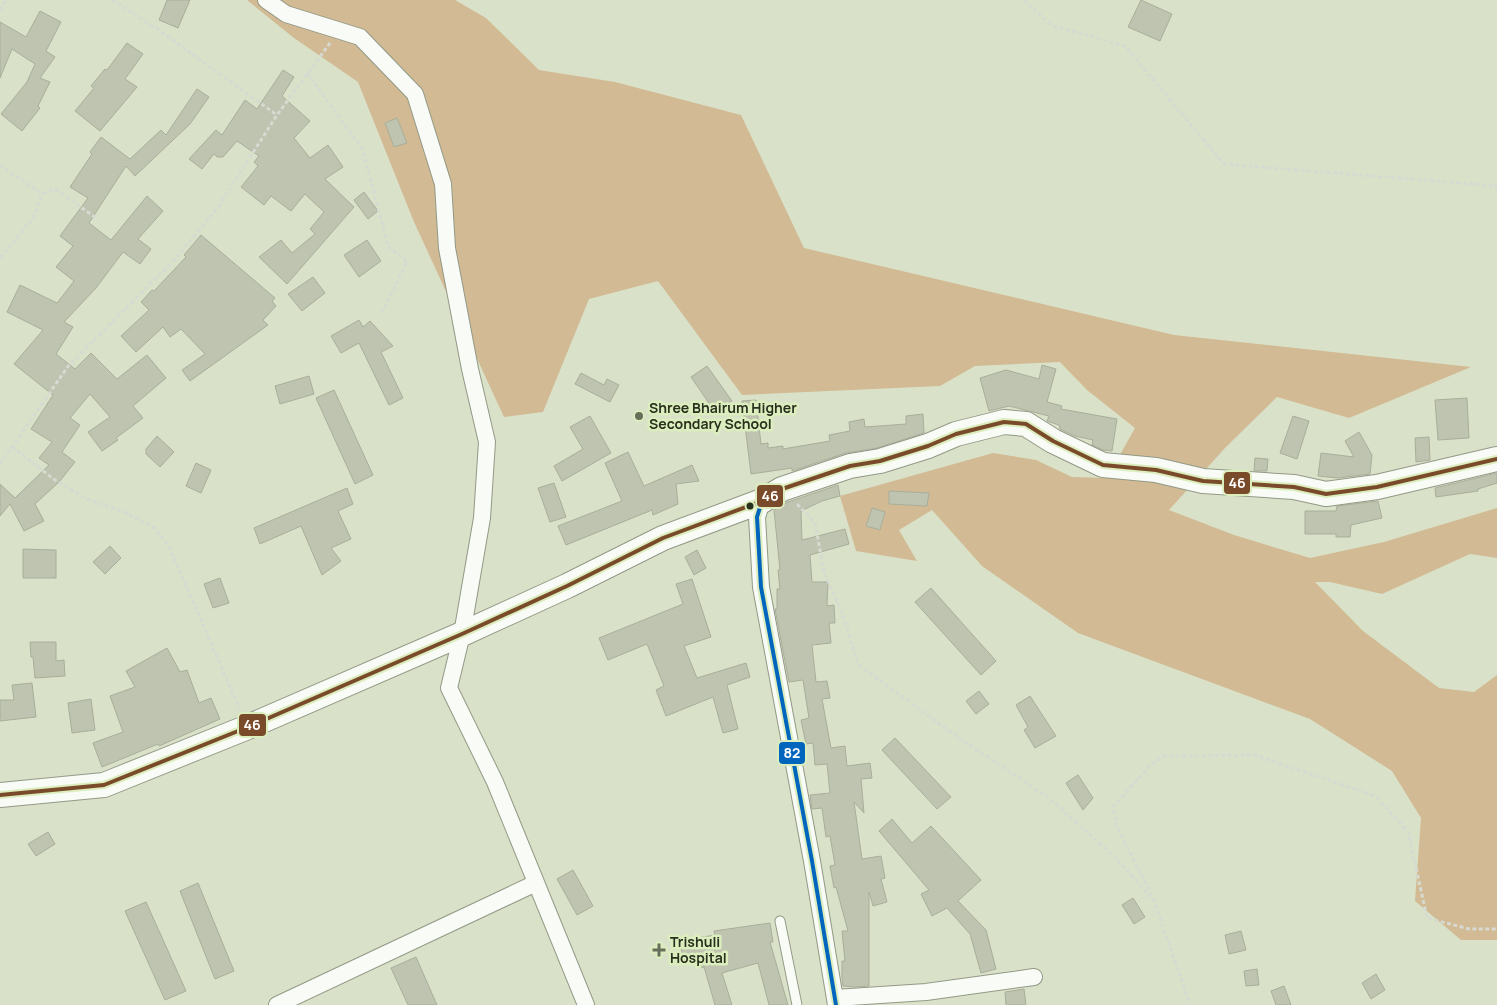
<svg xmlns="http://www.w3.org/2000/svg" width="1497" height="1005" font-family="Manrope,sans-serif">
  <rect width="100%" height="100%" fill="#d9e2c8"/>
  <path fill="#d2ba94" d="M 247,0 L 455,0 L 486,18 L 539,70 L 615,82 L 741,115 L 804,248 L 1174,335 L 1471,367 L 1349,418 L 1277,397 L 1225,448 L 1169,510 L 1234,535 L 1310,558 L 1384,542 L 1497,508 L 1497,558 L 1470,554 L 1382,594 L 1330,582 L 1315,582 L 1363,631 L 1439,688 L 1474,692 L 1497,675 L 1497,940 L 1461,940 L 1415,901 L 1421,818 L 1392,771 L 1310,719 L 1078,633 L 982,566 L 932,510 L 899,530 L 917,561 L 856,551 L 840,496 L 993,453 L 1036,460 L 1072,477 L 1107,478 L 1135,428 L 1087,390 L 1060,362 L 975,366 L 940,386 L 742,395 L 658,281 L 589,299 L 543,412 L 504,417 L 414,222 L 358,82 L 294,38 Z"/>
  <path fill="#bec4b0" stroke="#a8ae9a" d="M 167,0 L 190,0 L 178,28 L 159,20 Z
    M 1141,0 L 1172,14 L 1160,41 L 1128,27 Z
    M 40,11 L 61,22 L 46,51 L 55,57 L 40,78 L 50,82 L 38,106 L 40,108 L 22,131 L 1,114 L 27,82 L 35,64 L 12,49 L 0,78 L 0,22 L 26,37 Z
    M 127,43 L 143,54 L 125,79 L 137,87 L 100,131 L 75,111 L 94,88 L 91,86 L 105,69 L 107,70 Z
    M 283,70 L 294,77 L 282,96 L 310,121 L 294,138 L 310,158 L 328,145 L 343,167 L 325,179 L 354,207 L 287,284 L 259,257 L 281,240 L 292,253 L 315,234 L 310,229 L 324,212 L 305,194 L 291,211 L 271,196 L 264,205 L 241,187 L 258,166 L 254,162 L 259,156 L 237,141 L 223,157 L 217,157 L 214,154 L 202,169 L 189,159 L 216,130 L 222,135 L 245,100 L 257,109 Z
    M 197,89 L 209,97 L 190,124 L 135,176 L 126,166 L 89,223 L 111,240 L 147,196 L 163,211 L 138,239 L 151,249 L 140,264 L 123,252 L 96,288 L 64,322 L 73,327 L 56,354 L 75,369 L 91,353 L 117,379 L 147,355 L 166,378 L 133,406 L 143,418 L 116,438 L 118,440 L 102,451 L 88,432 L 110,417 L 90,394 L 70,418 L 80,425 L 62,452 L 75,462 L 59,482 L 35,504 L 44,521 L 24,531 L 10,504 L 0,516 L 0,484 L 15,498 L 49,465 L 39,458 L 52,442 L 31,429 L 53,395 L 14,364 L 43,330 L 7,312 L 20,285 L 57,303 L 74,281 L 56,267 L 73,246 L 60,236 L 88,198 L 70,187 L 92,154 L 90,152 L 101,137 L 130,159 L 161,130 L 166,135 Z
    M 397,118 L 407,143 L 394,147 L 385,123 Z
    M 364,192 L 378,211 L 368,219 L 354,200 Z
    M 201,235 L 275,298 L 272,301 L 276,306 L 263,320 L 268,325 L 190,381 L 182,370 L 205,354 L 181,329 L 170,337 L 163,327 L 136,352 L 121,336 L 149,310 L 141,302 L 152,290 L 154,291 L 186,257 L 184,255 Z
    M 367,240 L 381,261 L 359,277 L 344,255 Z
    M 313,277 L 325,293 L 302,311 L 288,294 Z
    M 359,320 L 363,327 L 370,321 L 393,346 L 381,352 L 403,398 L 389,405 L 359,343 L 341,353 L 331,336 Z
    M 1042,365 L 1056,369 L 1047,402 L 1062,406 L 1061,409 L 1117,419 L 1112,451 L 1103,450 L 1092,445 L 1093,440 L 1075,436 L 1060,429 L 1059,425 L 1047,421 L 1049,416 L 1009,406 L 989,411 L 980,378 L 1006,370 L 1039,379 Z
    M 707,366 L 732,401 L 715,412 L 691,377 Z
    M 581,373 L 604,385 L 607,379 L 619,385 L 610,402 L 575,384 Z
    M 309,376 L 314,394 L 280,404 L 275,386 Z
    M 334,390 L 373,475 L 355,484 L 316,398 Z
    M 1467,398 L 1469,438 L 1438,440 L 1435,400 Z
    M 756,400 L 761,444 L 768,443 L 768,448 L 783,446 L 783,449 L 830,441 L 829,435 L 850,431 L 849,422 L 864,419 L 865,427 L 906,424 L 906,416 L 923,414 L 924,433 L 877,448 L 846,453 L 792,471 L 792,468 L 751,474 L 742,401 Z
    M 590,416 L 611,453 L 562,481 L 554,466 L 583,449 L 570,427 Z
    M 1293,416 L 1309,421 L 1297,459 L 1280,453 Z
    M 1359,432 L 1372,455 L 1370,474 L 1338,478 L 1318,476 L 1321,453 L 1354,457 L 1345,441 Z
    M 157,436 L 174,452 L 160,467 L 146,454 L 146,449 Z
    M 1429,437 L 1430,460 L 1416,462 L 1415,438 Z
    M 628,452 L 644,486 L 692,465 L 699,481 L 676,484 L 678,504 L 653,515 L 652,510 L 566,545 L 558,526 L 622,501 L 605,463 Z
    M 1255,458 L 1268,459 L 1267,471 L 1254,471 Z
    M 196,463 L 211,470 L 201,493 L 186,486 Z
    M 1497,473 L 1497,483 L 1478,489 L 1478,491 L 1436,497 L 1435,488 Z
    M 554,483 L 566,517 L 550,522 L 538,488 Z
    M 838,485 L 840,496 L 822,501 L 801,511 L 802,540 L 845,529 L 849,544 L 810,555 L 812,582 L 828,582 L 827,606 L 834,605 L 835,623 L 829,623 L 831,643 L 812,645 L 816,682 L 827,681 L 830,698 L 822,699 L 831,748 L 845,746 L 847,766 L 870,763 L 872,778 L 861,779 L 864,813 L 854,802 L 862,859 L 881,856 L 885,878 L 881,879 L 887,902 L 873,906 L 869,892 L 869,986 L 854,987 L 843,986 L 842,978 L 842,961 L 845,961 L 842,931 L 848,931 L 836,887 L 834,888 L 830,866 L 835,865 L 830,836 L 826,837 L 822,808 L 812,809 L 810,795 L 830,793 L 827,764 L 815,765 L 813,743 L 806,744 L 801,720 L 809,718 L 803,680 L 789,682 L 775,609 L 777,609 L 777,589 L 780,589 L 778,570 L 780,570 L 774,510 L 788,502 Z
    M 347,488 L 353,504 L 338,511 L 351,539 L 331,548 L 341,561 L 322,575 L 301,526 L 260,544 L 254,528 Z
    M 889,491 L 929,493 L 927,506 L 889,504 Z
    M 1378,501 L 1382,518 L 1351,525 L 1350,537 L 1336,537 L 1336,534 L 1305,534 L 1305,511 L 1336,511 L 1337,506 Z
    M 872,508 L 885,512 L 880,530 L 866,526 Z
    M 110,546 L 121,558 L 105,574 L 93,562 Z
    M 23,549 L 56,550 L 56,578 L 23,578 Z
    M 697,550 L 706,568 L 694,575 L 685,557 Z
    M 220,578 L 229,603 L 213,608 L 204,584 Z
    M 692,579 L 711,637 L 684,646 L 697,678 L 746,663 L 750,677 L 727,685 L 738,729 L 723,733 L 713,697 L 666,716 L 656,690 L 664,686 L 647,644 L 608,660 L 599,638 L 683,604 L 676,584 Z
    M 931,588 L 996,661 L 981,675 L 915,602 Z
    M 30,642 L 56,642 L 56,661 L 64,660 L 65,676 L 35,678 L 33,657 L 31,657 Z
    M 167,648 L 180,672 L 187,670 L 199,703 L 211,698 L 220,719 L 159,746 L 158,744 L 102,767 L 93,743 L 123,732 L 110,696 L 135,687 L 126,671 Z
    M 32,683 L 36,717 L 0,721 L 0,700 L 14,700 L 12,685 Z
    M 979,691 L 989,704 L 976,714 L 966,701 Z
    M 1030,696 L 1056,736 L 1035,748 L 1024,730 L 1028,727 L 1016,705 Z
    M 91,699 L 95,730 L 72,733 L 68,703 Z
    M 895,738 L 951,797 L 937,809 L 882,750 Z
    M 1078,775 L 1093,798 L 1083,810 L 1066,783 Z
    M 892,819 L 912,843 L 931,826 L 981,880 L 958,901 L 986,930 L 996,969 L 981,973 L 970,934 L 947,908 L 932,916 L 921,894 L 929,890 L 879,831 Z
    M 48,832 L 55,844 L 36,856 L 28,844 Z
    M 573,870 L 593,906 L 577,915 L 557,879 Z
    M 198,883 L 234,971 L 215,979 L 180,891 Z
    M 1133,898 L 1145,917 L 1134,924 L 1122,905 Z
    M 146,902 L 186,991 L 165,1000 L 125,911 Z
    M 770,923 L 773,942 L 770,942 L 788,1005 L 769,1005 L 758,963 L 722,973 L 732,1005 L 715,1005 L 704,967 L 702,968 L 700,959 L 683,962 L 680,941 L 715,935 L 714,931 Z
    M 1241,931 L 1246,950 L 1229,954 L 1225,935 Z
    M 416,957 L 437,1005 L 408,1005 L 391,968 Z
    M 1257,969 L 1259,985 L 1246,986 L 1244,971 Z
    M 1376,974 L 1385,990 L 1371,999 L 1362,983 Z
    M 1284,986 L 1291,1005 L 1276,1005 L 1271,991 Z
    M 1024,989 L 1026,1005 L 1006,1005 L 1005,992 Z"/>
  <g fill="none" stroke-linecap="round" stroke-linejoin="round">
    <g stroke="#939986" stroke-width="11">
      <path id="lane" d="M 780,921 L 797,1005"/>
    </g>
    <g stroke="#939986" stroke-width="18">
      <path id="street" d="M 266,0 L 286,14 L 360,37 L 415,94 L 443,184 L 447,248 L 470,369 L 487,442 L 482,518 L 462,634 L 449,688 L 495,782 L 586,1005
        M 762,501 L 757,517 L 761,587 L 812,861 L 836,1005
        M 835,998 L 926,992 L 1034,977
        M 277,1005 L 536,883"/>
    </g>
    <g stroke="#939986" stroke-width="26">
      <path id="secondary" d="M 0,795 L 104,785 L 248,727 L 462,634 L 567,586 L 663,538 L 762,501 L 782,489 L 850,466 L 880,461 L 928,446 L 956,434 L 1004,422 L 1026,424 L 1053,441 L 1103,465 L 1156,470 L 1203,481 L 1294,487 L 1326,494 L 1377,487 L 1497,459"/>
    </g>
    <path stroke="#d6dad1" stroke-width="3" stroke-dasharray="4 2.5" stroke-linecap="butt" d="M 112,0 L 156,28 L 277,115
      M 1024,0 L 1051,25 L 1125,46 L 1224,164 L 1497,186
      M 0,10 L 6,0
      M 307,73 L 363,150 L 388,247 L 407,261 L 382,313
      M 0,165 L 42,194 L 55,189 L 99,220
      M 0,258 L 34,217 L 42,194
      M 12,447 L 55,480 L 87,499 L 124,512 L 155,528 L 170,549 L 240,710
      M 0,464 L 69,365 L 172,262 L 217,209 L 277,115 L 330,43
      M 797,504 L 815,523 L 824,572 L 843,615 L 858,664 L 949,731 L 1050,799 L 1115,857 L 1154,901 L 1190,1005
      M 1152,896 L 1117,827 L 1113,807 L 1149,767 L 1163,756 L 1254,755 L 1375,796 L 1408,831 L 1427,918 L 1469,929 L 1497,929"/>
    <use href="#lane" stroke="#f9fbf7" stroke-width="9"/>
    <use href="#street" stroke="#f9fbf7" stroke-width="16"/>
    <use href="#secondary" stroke="#f9fbf7" stroke-width="24"/>
    <g stroke="#dcedbe" stroke-width="8">
      <path id="bus-1" d="M 762,501 L 757,517 L 761,587 L 812,861 L 836,1005"/>
    </g>
    <g stroke="#dcedbe" stroke-width="8">
      <path id="bus-2" d="M 0,795 L 104,785 L 248,727 L 462,634 L 567,586 L 663,538 L 762,501 L 782,489 L 850,466 L 880,461 L 928,446 L 956,434 L 1004,422 L 1026,424 L 1053,441 L 1103,465 L 1156,470 L 1203,481 L 1294,487 L 1326,494 L 1377,487 L 1497,459"/>
    </g>
    <use href="#bus-1" stroke="#0065bd" stroke-width="4"/>
    <use href="#bus-2" stroke="#7a4b2a" stroke-width="4"/>
  </g>
  <g fill="#676e5a" stroke="#dcedbe" stroke-width="2">
    <circle cx="639" cy="416" r="5"/>
    <path d="M656.5 942.5h5v5h5v5h-5v5h-5v-5h-5v-5h5z"/>
  </g>
  <circle fill="#29301e" stroke="#dcedbe" stroke-width="2" cx="750" cy="506" r="4.5"/>
  <g text-anchor="middle" stroke-width="5" stroke-linejoin="round" paint-order="stroke">
    <g font-size="14" font-weight="bold" fill="#29301e" stroke="#dcedbe" text-anchor="start">
      <text x="649" y="413">Shree Bhairum Higher<tspan x="649" dy="16">Secondary School</tspan></text>
      <text x="670" y="947">Trishuli<tspan x="670" dy="16">Hospital</tspan></text>
    </g>
  </g>
  <g stroke="#dcedbe" stroke-width="2">
    <rect x="1223" y="471" width="28" height="24" rx="5" fill="#7a4b2a"/>
    <rect x="756" y="484" width="28" height="24" rx="5" fill="#7a4b2a"/>
    <rect x="238" y="713" width="29" height="24" rx="5" fill="#7a4b2a"/>
    <rect x="778" y="741" width="28" height="24" rx="5" fill="#0065bd"/>
  </g>
  <g font-size="14" text-anchor="middle" font-weight="bold" fill="#fff">
    <text x="1237" y="488">46</text>
    <text x="770" y="501">46</text>
    <text x="252" y="730">46</text>
    <text x="792" y="758">82</text>
  </g>
</svg>
